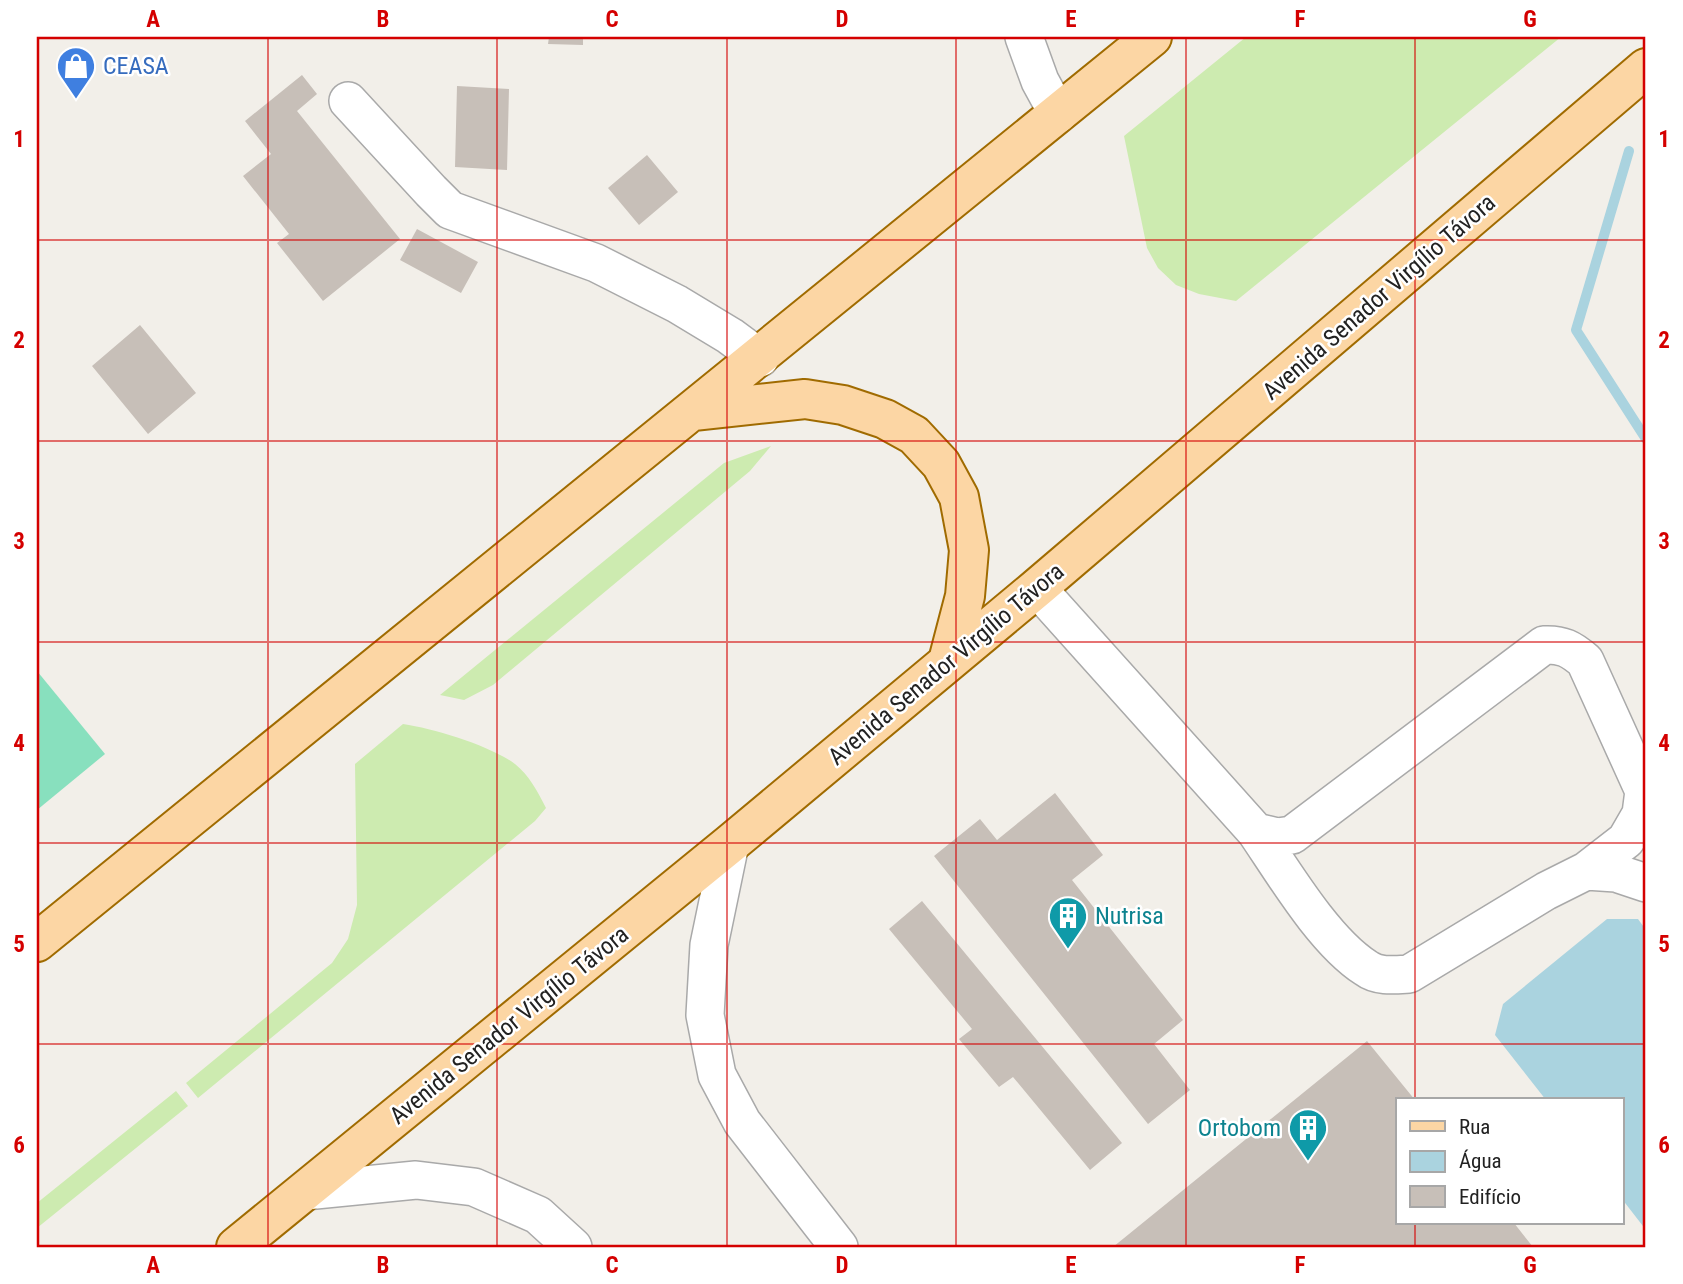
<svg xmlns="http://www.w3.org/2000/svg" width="1683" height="1284" font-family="'Roboto Condensed',sans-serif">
  <rect width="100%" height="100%" fill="#f2efe9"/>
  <path fill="#cdebb0" d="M 1246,37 L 1561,37 L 1236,301 L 1199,294 L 1176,285 L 1158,268 L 1147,248 L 1124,136 Z
    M 771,446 L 750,471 L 493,685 L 464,700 L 440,695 L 724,463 Z
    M 403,724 C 435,729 489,745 515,764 C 529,775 538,792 546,808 L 535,821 L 198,1098 L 186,1083 L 332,963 L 348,939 L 357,905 L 355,764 Z
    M 176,1091 L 188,1106 L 37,1228 L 37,1203 Z"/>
  <path fill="#88e0be" d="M 37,671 L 105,754 L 37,810 Z"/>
  <path fill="#aad3df" d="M 1607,919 L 1638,919 L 1646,930 L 1646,1230 L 1622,1199 L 1622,1100 L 1546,1100 L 1495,1035 L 1503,1004 Z"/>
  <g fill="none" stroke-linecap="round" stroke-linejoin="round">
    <path stroke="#aad3df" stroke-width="10" d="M 1629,151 L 1576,330 L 1646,439"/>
  </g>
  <path fill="#c7bfb8" d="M 549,37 L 583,37 L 583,45 L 548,44 Z
    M 302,75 L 317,94 L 297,111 L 400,239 L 323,301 L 277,243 L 289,234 L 243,176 L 271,154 L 245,121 Z
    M 457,86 L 509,89 L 507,170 L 455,167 Z
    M 647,155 L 678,192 L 639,225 L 608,188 Z
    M 417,229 L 478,262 L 461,293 L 400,260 Z
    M 140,325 L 196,393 L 148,434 L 92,366 Z
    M 1055,793 L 1103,855 L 1072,880 L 1183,1020 L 1154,1044 L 1190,1090 L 1148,1124 L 934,856 L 980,819 L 997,840 Z
    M 922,901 L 1122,1143 L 1090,1170 L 1013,1077 L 999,1087 L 959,1039 L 972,1029 L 889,929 Z
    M 1367,1041 L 1415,1100 L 1398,1100 L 1398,1223 L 1514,1223 L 1533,1247 L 1113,1247 Z"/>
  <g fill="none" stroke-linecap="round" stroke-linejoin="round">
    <g stroke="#a9a9a9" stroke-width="40">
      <path id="minor" d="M 1024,37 L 1040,81 L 1058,114
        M 348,101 L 431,191 L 450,210 L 596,263 L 677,304 L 730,336 L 760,358
        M 1037,588 L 1256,832 L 1277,837 L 1292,835 L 1544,645 C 1562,644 1571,649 1585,661 L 1644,791 L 1641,814 L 1626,840 L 1586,871
        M 1256,832 C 1284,873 1324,941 1366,968 C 1378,977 1394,975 1409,974 L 1546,891 L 1586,871 L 1616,873 L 1646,883
        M 730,844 L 709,945 L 705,1015 L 717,1075 L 742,1122 L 839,1247
        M 305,1191 L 416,1180 L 474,1187 L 538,1215 L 573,1247"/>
    </g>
    <g stroke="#a06b00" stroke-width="42">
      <path id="major" d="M 693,411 L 805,399 L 843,405 L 885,419 L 914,435 L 941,464 L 959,497 L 969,550 L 965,596 L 948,661
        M 37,942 L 1152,37
        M 236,1247 L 730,844 L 1037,588 L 1646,68"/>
    </g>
    <use href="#minor" stroke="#fff" stroke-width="37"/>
    <use href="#major" stroke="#fcd6a4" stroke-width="38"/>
  </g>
  <path fill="none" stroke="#d40000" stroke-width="2" stroke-opacity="0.55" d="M 268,37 L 268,1247M 497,37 L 497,1247M 727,37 L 727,1247M 956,37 L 956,1247M 1186,37 L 1186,1247M 1415,37 L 1415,1100M 37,240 L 1646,240M 37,441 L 1646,441M 37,642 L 1646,642M 37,843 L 1646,843M 37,1044 L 1646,1044M 1415,1223 L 1415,1247"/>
  <defs>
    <g id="shop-pin" transform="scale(2.0125)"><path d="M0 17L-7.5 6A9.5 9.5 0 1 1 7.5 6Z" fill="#3f7fe0" stroke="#fff"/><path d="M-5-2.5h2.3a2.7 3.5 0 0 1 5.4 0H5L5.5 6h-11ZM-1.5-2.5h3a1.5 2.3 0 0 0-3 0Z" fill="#fff"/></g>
    <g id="building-pin" transform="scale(2.0125)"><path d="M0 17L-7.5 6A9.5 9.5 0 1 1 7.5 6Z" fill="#0f9aa8" stroke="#fff"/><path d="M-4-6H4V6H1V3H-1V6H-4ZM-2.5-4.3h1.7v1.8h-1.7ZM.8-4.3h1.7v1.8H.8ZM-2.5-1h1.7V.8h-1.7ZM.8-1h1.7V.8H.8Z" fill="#fff"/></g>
  </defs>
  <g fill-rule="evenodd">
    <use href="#shop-pin" x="76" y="66"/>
    <use href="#building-pin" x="1068" y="916"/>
    <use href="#building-pin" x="1308" y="1128"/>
  </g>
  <g text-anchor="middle" stroke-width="5" stroke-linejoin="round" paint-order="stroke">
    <g font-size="24" fill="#366cbe" stroke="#fff" text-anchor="start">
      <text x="103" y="74">CEASA</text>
    </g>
    <g font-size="24" fill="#222" stroke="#fff">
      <text transform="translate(1379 297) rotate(-41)" y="8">Avenida Senador Virgílio Távora</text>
      <text transform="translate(946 664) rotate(-40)" y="8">Avenida Senador Virgílio Távora</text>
      <text transform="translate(509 1025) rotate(-39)" y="8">Avenida Senador Virgílio Távora</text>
    </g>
    <g font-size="24" fill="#0d838f" stroke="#fff" text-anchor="start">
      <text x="1095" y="924">Nutrisa</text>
      <text x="1281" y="1136" text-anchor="end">Ortobom</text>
    </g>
  </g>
  <rect width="1683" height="1284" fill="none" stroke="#ffffff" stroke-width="77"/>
  <rect x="1396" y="1098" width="228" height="126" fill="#ffffff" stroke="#a7a7a7" stroke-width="2"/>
  <rect x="1410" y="1121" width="35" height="10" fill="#fcd6a4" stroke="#a7a7a7" stroke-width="2"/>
  <text x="1459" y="1134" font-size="21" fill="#222222">Rua</text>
  <rect x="1410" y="1151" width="35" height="21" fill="#aad3df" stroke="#a7a7a7" stroke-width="2"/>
  <text x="1459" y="1168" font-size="21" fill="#222222">Água</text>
  <rect x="1410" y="1186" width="35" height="21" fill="#c7bfb8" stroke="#a7a7a7" stroke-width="2"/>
  <text x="1459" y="1204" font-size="21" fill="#222222">Edifício</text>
  <rect x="38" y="38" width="1606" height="1208" fill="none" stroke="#d40000" stroke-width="2.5"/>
  <g font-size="23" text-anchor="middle" font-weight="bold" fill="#d40000">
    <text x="153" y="27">A</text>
    <text x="383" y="27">B</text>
    <text x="612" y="27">C</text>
    <text x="842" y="27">D</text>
    <text x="1071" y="27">E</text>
    <text x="1300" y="27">F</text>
    <text x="1530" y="27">G</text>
    <text x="19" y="147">1</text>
    <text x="1664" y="147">1</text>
    <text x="19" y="348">2</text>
    <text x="1664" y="348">2</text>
    <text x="19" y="549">3</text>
    <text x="1664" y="549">3</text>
    <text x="19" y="751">4</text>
    <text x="1664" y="751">4</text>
    <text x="19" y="952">5</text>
    <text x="1664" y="952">5</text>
    <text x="19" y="1153">6</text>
    <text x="1664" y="1153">6</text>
    <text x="153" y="1273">A</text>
    <text x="383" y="1273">B</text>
    <text x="612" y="1273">C</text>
    <text x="842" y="1273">D</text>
    <text x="1071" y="1273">E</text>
    <text x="1300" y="1273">F</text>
    <text x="1530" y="1273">G</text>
  </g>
</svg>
